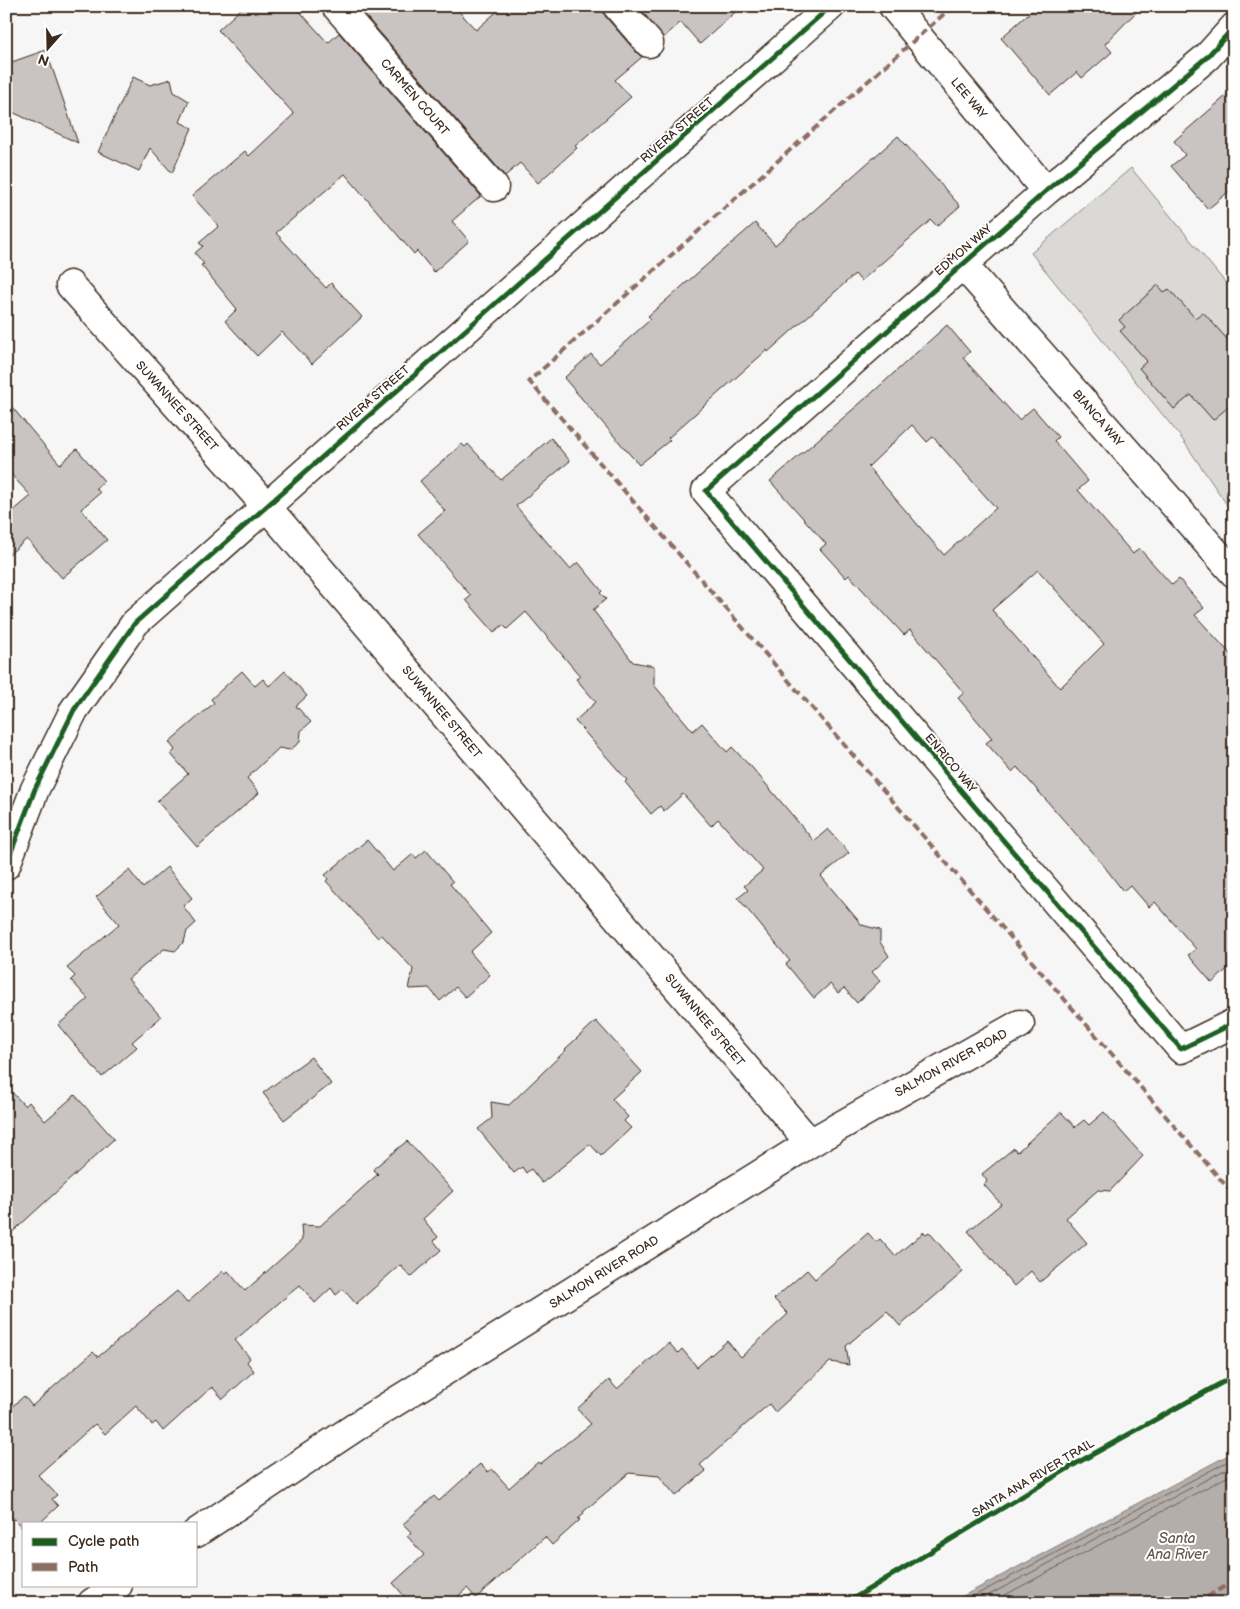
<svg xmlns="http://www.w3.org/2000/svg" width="1240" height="1609" font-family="'Balsamiq Sans',sans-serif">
  <rect width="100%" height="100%" fill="#f7f6f6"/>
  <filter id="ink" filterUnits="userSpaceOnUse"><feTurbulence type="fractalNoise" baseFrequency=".02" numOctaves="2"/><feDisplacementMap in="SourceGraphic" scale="10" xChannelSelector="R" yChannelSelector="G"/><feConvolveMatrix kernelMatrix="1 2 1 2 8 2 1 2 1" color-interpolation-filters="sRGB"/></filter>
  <g filter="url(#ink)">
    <path fill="#dbd9d6" stroke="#8b827a" d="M 1131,168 L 1234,293 L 1234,515 L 1180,436 L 1031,253 Z"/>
    <path fill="#b4aeaa" stroke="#847972" d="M 1234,1452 L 1234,1603 L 950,1603 Z"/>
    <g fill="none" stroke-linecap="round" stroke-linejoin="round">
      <path stroke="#6b5f56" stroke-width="1" d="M 961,1603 L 1234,1458
        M 974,1603 L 1234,1465
        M 990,1603 L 1234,1473"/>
    </g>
    <path fill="#c9c3c1" stroke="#3b2a1e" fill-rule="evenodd" d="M 244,6 L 295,6 L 328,43 L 339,33 L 481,196 L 452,221 L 469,241 L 434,272 L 417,251 L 414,254 L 345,174 L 276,233 L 326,288 L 331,283 L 362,317 L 312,364 L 282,332 L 257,356 L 225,321 L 237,309 L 201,265 L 204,264 L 195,253 L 203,246 L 199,243 L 219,226 L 192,196 L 245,151 L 249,156 L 294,114 L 218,30 Z
      M 370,6 L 454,6 L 476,30 L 503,6 L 602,6 L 605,16 L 637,53 L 642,57 L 615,80 L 631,97 L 575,146 L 577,148 L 538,183 L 520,163 L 505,176 L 363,13 Z
      M 638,6 L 742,6 L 700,44 L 681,22 L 663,38 Z
      M 1037,6 L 1142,6 L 1105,44 L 1112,52 L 1082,78 L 1077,72 L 1050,95 L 1001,38 Z
      M 46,50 L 78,143 L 6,109 L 6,64 Z
      M 133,77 L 150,85 L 171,79 L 174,92 L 189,101 L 180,122 L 192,128 L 172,173 L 150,148 L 139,171 L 98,152 Z
      M 1234,89 L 1234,187 L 1208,209 L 1171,166 L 1185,155 L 1174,141 Z
      M 898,136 L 960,206 L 937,226 L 931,220 L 861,281 L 855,274 L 768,352 L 767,350 L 668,438 L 670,440 L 639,465 L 564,378 L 591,354 L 600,364 L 651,319 L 648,316 L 755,223 L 775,245 Z
      M 1158,285 L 1164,292 L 1169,289 L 1195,318 L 1203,312 L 1234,347 L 1234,402 L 1213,420 L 1191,395 L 1174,409 L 1139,368 L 1147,361 L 1120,331 L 1125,327 L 1119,320 Z
      M 947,325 L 970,352 L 963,358 L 1019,420 L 1033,408 L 1058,437 L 1054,441 L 1088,481 L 1078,490 L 1133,554 L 1139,548 L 1172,585 L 1179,579 L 1204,608 L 1195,615 L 1234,658 L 1234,963 L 1212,983 L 1188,955 L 1196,949 L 1155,902 L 1149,907 L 1130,885 L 1123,891 L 1104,866 L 1017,767 L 1012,772 L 986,743 L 992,738 L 958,698 L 964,693 L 910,630 L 904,635 L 849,575 L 846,578 L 820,549 L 826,544 L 770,481 L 873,392 ZM 912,425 L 927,442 L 933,437 L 996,508 L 944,555 L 868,467 ZM 1038,570 L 1104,644 L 1060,688 L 992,610 Z
      M 6,400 L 60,464 L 77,449 L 104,481 L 96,488 L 100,493 L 81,509 L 107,540 L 62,578 L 27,539 L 6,557 L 6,517 L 31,496 L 6,469 Z
      M 551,438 L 570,461 L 516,506 L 570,569 L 578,562 L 602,591 L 600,593 L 606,599 L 593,610 L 633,662 L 654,666 L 654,685 L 693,731 L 702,723 L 727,752 L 732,747 L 748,764 L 749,764 L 814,841 L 828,829 L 849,853 L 821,876 L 862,925 L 880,930 L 880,942 L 889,956 L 872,972 L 880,981 L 857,1003 L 844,988 L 838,993 L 830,984 L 814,998 L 786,964 L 790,961 L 738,898 L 748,890 L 744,886 L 763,870 L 718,819 L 711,826 L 683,794 L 664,811 L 660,806 L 651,814 L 625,782 L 627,780 L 575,721 L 596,702 L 576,679 L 580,676 L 526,612 L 507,629 L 503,625 L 494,632 L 466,600 L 471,596 L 418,534 L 445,511 L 420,481 L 462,444 L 465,447 L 468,444 L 501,480 Z
      M 242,671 L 255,686 L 263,679 L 269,686 L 285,671 L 307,696 L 296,706 L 311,722 L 301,731 L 300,742 L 290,750 L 279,748 L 247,778 L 259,793 L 197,847 L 157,801 L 188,774 L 171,754 L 175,750 L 169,742 L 214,703 L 211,699 Z
      M 367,840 L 393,871 L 413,854 L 416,858 L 426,850 L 453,882 L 450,884 L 491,933 L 470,952 L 490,975 L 465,997 L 456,987 L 440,1001 L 429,988 L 409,989 L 413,969 L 382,935 L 378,938 L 326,881 L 328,879 L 325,875 Z
      M 167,867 L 192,898 L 183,906 L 196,923 L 187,931 L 184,942 L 175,951 L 164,949 L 128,979 L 161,1017 L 132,1042 L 137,1047 L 102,1077 L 58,1025 L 88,999 L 71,980 L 75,976 L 67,968 L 119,924 L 96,897 L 129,870 L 143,888 Z
      M 596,1021 L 642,1072 L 612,1099 L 628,1117 L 624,1121 L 631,1128 L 601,1156 L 590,1144 L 542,1183 L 531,1169 L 526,1173 L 522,1167 L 514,1173 L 478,1129 L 492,1118 L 491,1102 L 509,1105 L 566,1050 L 565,1049 Z
      M 311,1057 L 331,1084 L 284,1120 L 263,1093 Z
      M 6,1086 L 25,1106 L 29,1102 L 45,1121 L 75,1095 L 114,1139 L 6,1238 Z
      M 1061,1112 L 1075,1127 L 1084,1120 L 1089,1125 L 1104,1112 L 1143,1156 L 1110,1191 L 1098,1190 L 1066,1218 L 1087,1243 L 1040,1282 L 1031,1271 L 1014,1286 L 968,1231 L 1001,1204 L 984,1185 L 987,1181 L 982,1174 L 1014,1148 L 1017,1152 Z
      M 407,1141 L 453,1191 L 423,1219 L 438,1237 L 434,1241 L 441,1250 L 411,1277 L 400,1265 L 356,1304 L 343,1289 L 336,1295 L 331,1288 L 315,1303 L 300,1285 L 235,1340 L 250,1358 L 247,1362 L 254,1371 L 223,1399 L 212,1387 L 163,1431 L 156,1422 L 152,1425 L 136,1406 L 105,1434 L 95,1424 L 38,1475 L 57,1495 L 52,1499 L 58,1506 L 40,1523 L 24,1523 L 24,1530 L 6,1510 L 6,1412 L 24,1396 L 32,1406 L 93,1352 L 98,1357 L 177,1291 L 187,1303 L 223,1271 L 225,1273 L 228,1271 L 245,1291 L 302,1240 L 301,1225 L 320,1226 L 378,1174 L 373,1169 Z
      M 924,1232 L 926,1234 L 929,1232 L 963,1272 L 900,1326 L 887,1311 L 846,1346 L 849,1365 L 830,1362 L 775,1412 L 769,1404 L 700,1465 L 706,1471 L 676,1496 L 659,1476 L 629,1473 L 583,1512 L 584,1514 L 578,1519 L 580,1520 L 552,1545 L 545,1537 L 476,1598 L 467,1588 L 451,1603 L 410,1603 L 393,1583 L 424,1555 L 407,1536 L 411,1532 L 403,1524 L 434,1496 L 439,1501 L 480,1464 L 488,1472 L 492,1469 L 509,1488 L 538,1462 L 540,1464 L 591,1424 L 577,1409 L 609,1380 L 617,1389 L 669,1343 L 678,1353 L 682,1349 L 697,1367 L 727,1341 L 741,1357 L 788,1314 L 774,1299 L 807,1270 L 815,1279 L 868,1233 L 876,1242 L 880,1239 L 895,1256 Z"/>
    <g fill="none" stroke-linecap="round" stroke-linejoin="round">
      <g stroke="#3b2a1e" stroke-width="31">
        <path id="minor" d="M 336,6 L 494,187
          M 617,6 L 649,43
          M 893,6 L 1046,191
          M 1234,27 L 1207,57 L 1046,191 L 706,491 L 1181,1049 L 1234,1023
          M 962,264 L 1234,573
          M 70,285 L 266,506 L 810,1143
          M 6,865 L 35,789 L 74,710 L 135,623 L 831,6
          M 196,1533 L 366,1420 L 810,1143 L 1020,1024
          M 92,1603 L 118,1585"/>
      </g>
      <use href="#minor" stroke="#fff" stroke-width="28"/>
      <path stroke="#8d6e63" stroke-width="4" stroke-dasharray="8 4" stroke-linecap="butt" d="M 953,6 L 529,381 L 1234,1195
        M 1197,1603 L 1234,1581"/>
      <g stroke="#fff" stroke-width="8">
        <path id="cycleway" d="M 1234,27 L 1207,57 L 1046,191 L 706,491 L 1181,1049 L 1234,1023
          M 6,865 L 35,789 L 74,710 L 135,623 L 831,6
          M 846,1603 L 1077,1463 L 1234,1376"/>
      </g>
      <use href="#cycleway" stroke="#1b5e20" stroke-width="5"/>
    </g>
  </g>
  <g text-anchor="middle" stroke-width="4" stroke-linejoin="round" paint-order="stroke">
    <g font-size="12" fill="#3b2a1e" stroke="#fff">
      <text transform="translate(415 97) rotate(49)" y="4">CARMEN COURT</text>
      <text transform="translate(969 98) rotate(50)" y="4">LEE WAY</text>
      <text transform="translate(677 130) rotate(-41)" y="4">RIVERA STREET</text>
      <text transform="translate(963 250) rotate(-41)" y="4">EDMON WAY</text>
      <text transform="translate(373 398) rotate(-41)" y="4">RIVERA STREET</text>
      <text transform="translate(177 406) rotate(48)" y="4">SUWANNEE STREET</text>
      <text transform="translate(1098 418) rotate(49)" y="4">BIANCA WAY</text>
      <text transform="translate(442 712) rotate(50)" y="4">SUWANNEE STREET</text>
      <text transform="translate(951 763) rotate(50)" y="4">ENRICO WAY</text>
      <text transform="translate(705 1020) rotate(50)" y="4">SUWANNEE STREET</text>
      <text transform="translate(951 1063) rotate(-29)" y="4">SALMON RIVER ROAD</text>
      <text transform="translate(604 1272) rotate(-32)" y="4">SALMON RIVER ROAD</text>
      <text transform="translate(1033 1478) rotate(-31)" y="4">SANTA ANA RIVER TRAIL</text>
    </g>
    <g font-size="14" font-style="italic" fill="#65584f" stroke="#fff">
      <text x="1177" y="1543">Santa<tspan x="1177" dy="16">Ana River</tspan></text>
    </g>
  </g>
  <rect width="1240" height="1609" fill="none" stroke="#fff" stroke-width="25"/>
  <rect x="12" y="12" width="1215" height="1584" fill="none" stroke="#3b2a1e" stroke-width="2" filter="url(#ink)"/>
  <rect x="22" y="1522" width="175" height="65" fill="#ffffff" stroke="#b1aaa5"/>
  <rect x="32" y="1538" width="25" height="8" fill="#1b5e20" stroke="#b1aaa5"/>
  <text x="68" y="1546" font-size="15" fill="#3b2a1e">Cycle path</text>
  <rect x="32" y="1563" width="25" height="8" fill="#8d6e63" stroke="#b1aaa5"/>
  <text x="68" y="1572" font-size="15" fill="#3b2a1e">Path</text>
  <g transform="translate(48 48) rotate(200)" stroke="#ffffff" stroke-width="4" paint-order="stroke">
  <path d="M0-4L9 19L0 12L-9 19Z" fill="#3b2a1e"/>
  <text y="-8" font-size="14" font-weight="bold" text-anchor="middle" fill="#3b2a1e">N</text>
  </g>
</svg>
